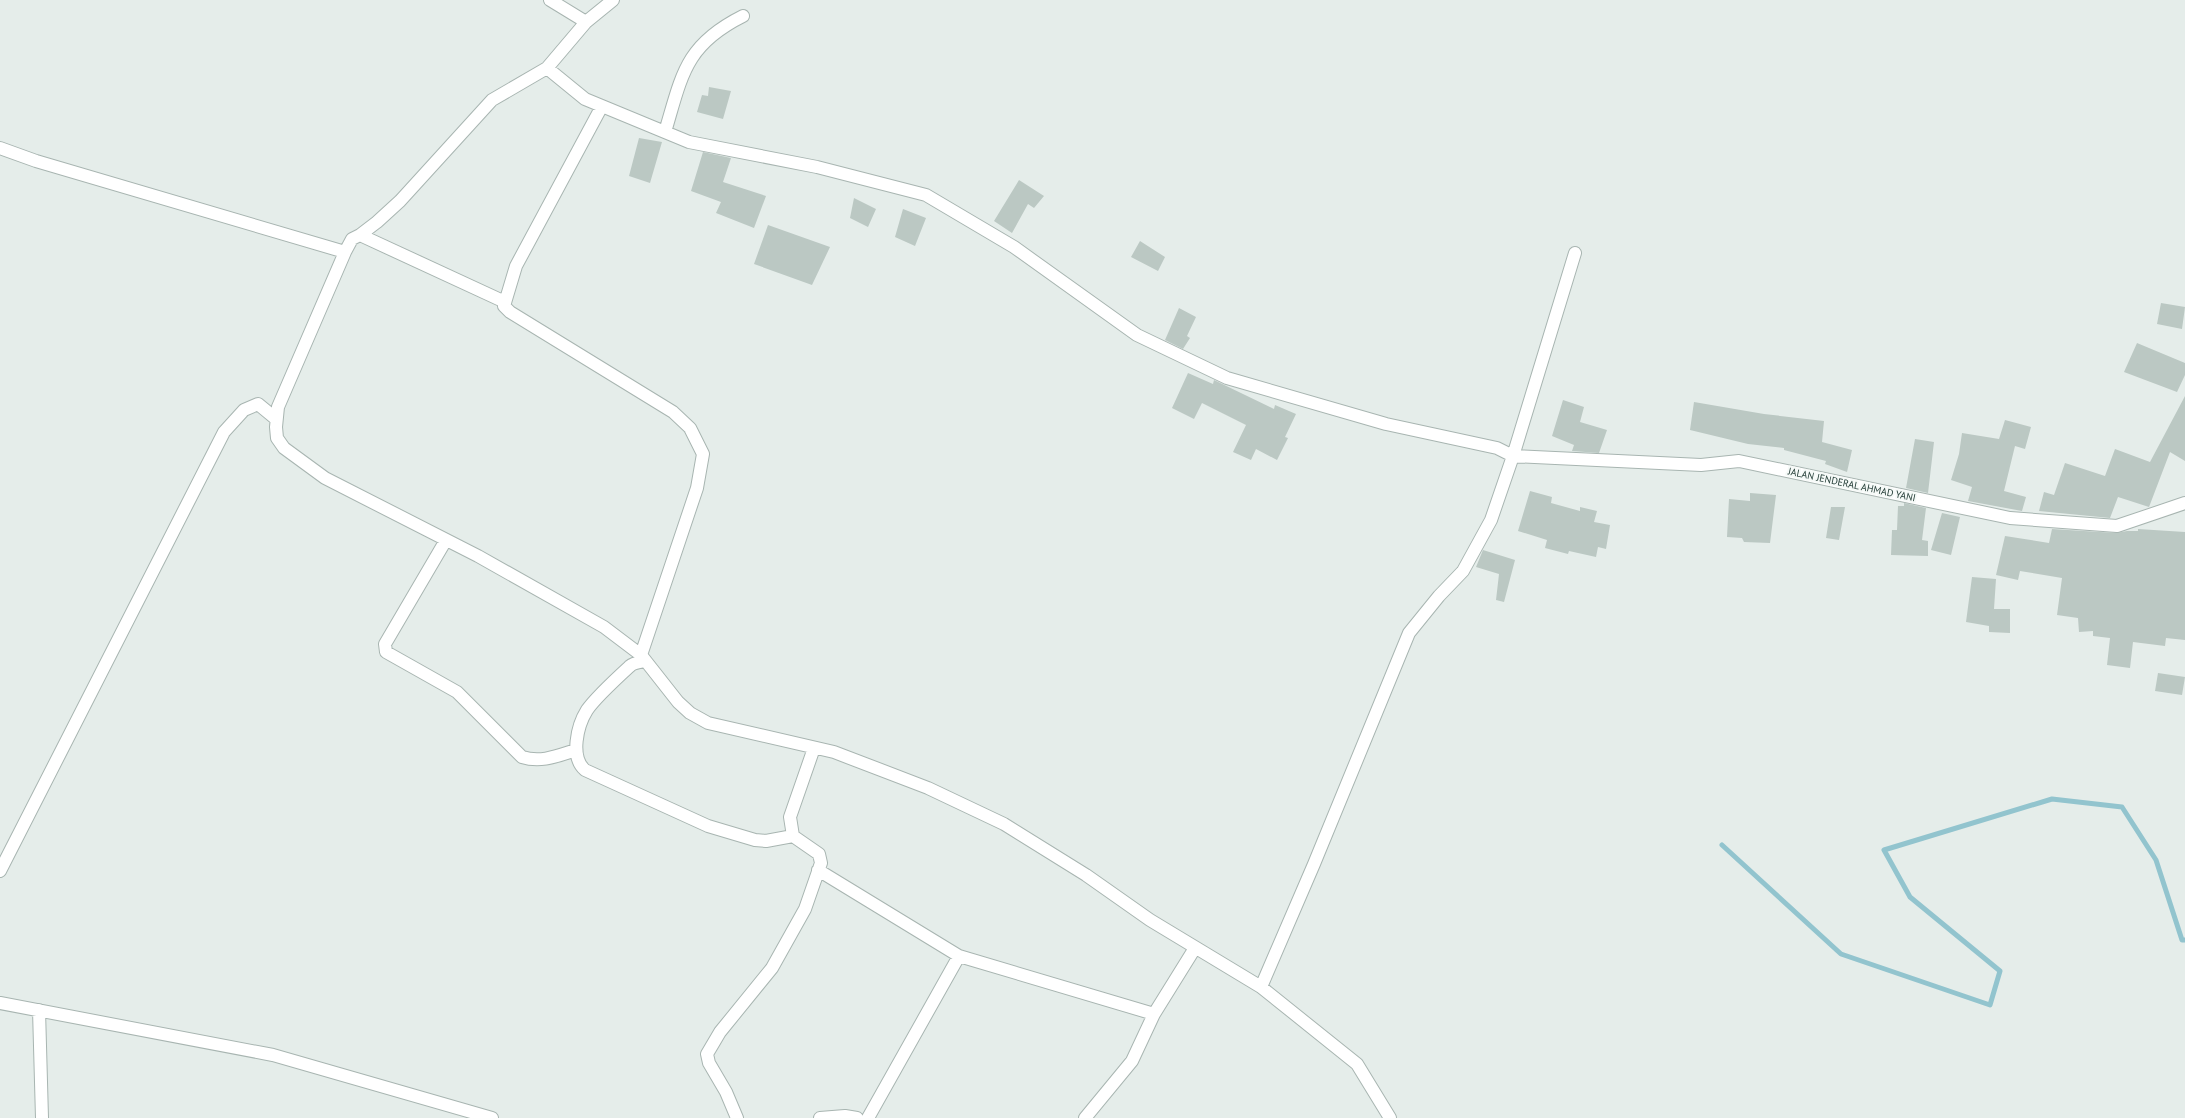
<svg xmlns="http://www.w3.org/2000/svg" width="2185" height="1118" font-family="'PT Sans',sans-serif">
  <rect width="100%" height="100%" fill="#e5edea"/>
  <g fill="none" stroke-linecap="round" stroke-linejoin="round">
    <path stroke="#92c4ce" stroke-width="5" d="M 1722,845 L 1841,954 L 1990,1005 L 2000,971 L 1910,897 L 1884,850 L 2052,799 L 2122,807 L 2156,860 L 2182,940 L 2185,940"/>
  </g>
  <path fill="#bbc8c3" d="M 709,87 L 731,91 L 723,119 L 697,112 L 702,95 L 708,96 Z
    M 639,138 L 662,142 L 650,183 L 629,176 Z
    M 703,152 L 731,158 L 723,182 L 766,196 L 754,228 L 716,213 L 721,202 L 691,191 Z
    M 1019,180 L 1044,196 L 1034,208 L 1028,204 L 1012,233 L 994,221 Z
    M 854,198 L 876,209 L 868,227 L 850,218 Z
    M 903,209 L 926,218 L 915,246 L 895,237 Z
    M 768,225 L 830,247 L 812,285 L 754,264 Z
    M 1140,241 L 1165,257 L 1158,271 L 1131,257 Z
    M 2161,303 L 2185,307 L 2182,329 L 2157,324 Z
    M 1179,308 L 1196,317 L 1187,336 L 1190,338 L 1183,349 L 1165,340 Z
    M 2137,343 L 2185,363 L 2185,375 L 2177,392 L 2124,372 Z
    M 1188,373 L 1213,384 L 1214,380 L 1274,409 L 1275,405 L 1296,414 L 1285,437 L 1288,438 L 1277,460 L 1256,449 L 1251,460 L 1233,452 L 1246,425 L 1202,403 L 1194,419 L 1172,408 Z
    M 2185,396 L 2185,461 L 2170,452 L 2149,507 L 2118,497 L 2110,518 L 2039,511 L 2044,492 L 2054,495 L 2065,463 L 2105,476 L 2115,449 L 2150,462 Z
    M 1563,400 L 1584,407 L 1580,422 L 1607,430 L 1599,453 L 1572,451 L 1574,445 L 1552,436 Z
    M 1694,402 L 1764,414 L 1824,421 L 1822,442 L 1852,450 L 1847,472 L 1825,464 L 1826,461 L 1784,450 L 1784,448 L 1748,444 L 1690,430 Z
    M 2005,420 L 2031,427 L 2025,449 L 2015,446 L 2004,491 L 2026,497 L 2022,511 L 1968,501 L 1972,487 L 1951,480 L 1959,454 L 1962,433 L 1999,439 Z
    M 1915,439 L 1934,442 L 1928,493 L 1906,488 Z
    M 1530,491 L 1552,497 L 1551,503 L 1580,511 L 1580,507 L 1597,511 L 1594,522 L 1610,525 L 1606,549 L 1598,547 L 1596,557 L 1569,551 L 1568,554 L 1545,548 L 1547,540 L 1518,531 Z
    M 1750,493 L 1776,495 L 1770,543 L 1744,542 L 1742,538 L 1727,537 L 1729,499 L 1750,501 Z
    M 1904,503 L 1926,508 L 1922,540 L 1928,541 L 1928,556 L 1891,555 L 1892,530 L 1897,530 L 1898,506 L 1904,506 Z
    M 1831,507 L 1845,507 L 1839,540 L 1826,538 Z
    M 1942,513 L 1960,517 L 1951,555 L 1931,550 Z
    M 2052,529 L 2116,533 L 2127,531 L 2138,531 L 2138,529 L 2185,532 L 2185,640 L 2166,638 L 2165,646 L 2133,642 L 2130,668 L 2107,665 L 2110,638 L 2093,636 L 2093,631 L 2079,632 L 2078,618 L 2057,615 L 2062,578 L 2020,571 L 2018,580 L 1996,575 L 2005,536 L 2049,543 Z
    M 1483,550 L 1515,560 L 1504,602 L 1496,600 L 1499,574 L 1476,567 Z
    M 1972,577 L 1996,579 L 1994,609 L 2010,609 L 2010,633 L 1989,632 L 1989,626 L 1966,622 Z
    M 2158,673 L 2185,677 L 2182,695 L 2155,691 Z"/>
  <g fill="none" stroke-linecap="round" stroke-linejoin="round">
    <g stroke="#a8b5b1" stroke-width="14">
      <path id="minor" d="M 550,0 L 586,22
        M 602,106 L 516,266 L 504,306 L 510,312 L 673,412 L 690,428 L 703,454 L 697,488 L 641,655
        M 665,132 C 682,75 685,45 743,16
        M 0,148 L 36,161 L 345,252 L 352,239 L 360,235 L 377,222 L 400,201 L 492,100 L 547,68 L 586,22 L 613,0
        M 360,235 L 505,302
        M 345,252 L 278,407 L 276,427 L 277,438 L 284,448 L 325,478 L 478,556 L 604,627 L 641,655 L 678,702 L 690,713 L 708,723 L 834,752 L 928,788 L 1004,824 L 1086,875 L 1150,920 L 1261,987 L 1314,864 L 1409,633 L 1439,596 L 1463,571 L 1491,520 L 1513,456 L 1497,448 L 1386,424 L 1227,378 L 1137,335 L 1014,247 L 926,195 L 817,167 L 689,142 L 585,99 L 547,68
        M 1575,253 L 1513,456 L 1701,465 L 1739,461 L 2010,518 L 2117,526 L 2185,503
        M 446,540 L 385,644 L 386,652 L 457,692 L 522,757 C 541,763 557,756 576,750
        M 645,661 C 640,662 633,663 630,666 C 618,677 596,697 587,710 C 577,726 570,757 585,770 L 708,826 L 755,840 L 766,841 L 793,836
        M 818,870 L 959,956 L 1154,1014
        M 0,871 L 224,432 L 244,410 L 258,404 L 275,418
        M 1261,987 L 1357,1064 L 1390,1118
        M 0,1003 L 273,1055 L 492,1118
        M 39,1010 L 42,1118
        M 737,1118 L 726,1092 L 709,1063 L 707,1054 L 720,1032 L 772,968 L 805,909 L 821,863 L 819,854 L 793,836 L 790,817 L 814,748
        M 820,1118 L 845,1116 L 857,1118
        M 868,1118 L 959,956
        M 1085,1118 L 1132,1061 L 1154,1014 L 1195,948"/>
    </g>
    <use href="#minor" stroke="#fff" stroke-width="12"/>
  </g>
  <g text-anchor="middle" stroke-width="4" stroke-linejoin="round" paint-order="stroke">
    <g font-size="10" fill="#253e38" stroke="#f6faf8">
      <text transform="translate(1852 484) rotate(12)" y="4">JALAN JENDERAL AHMAD YANI</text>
    </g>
  </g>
</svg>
